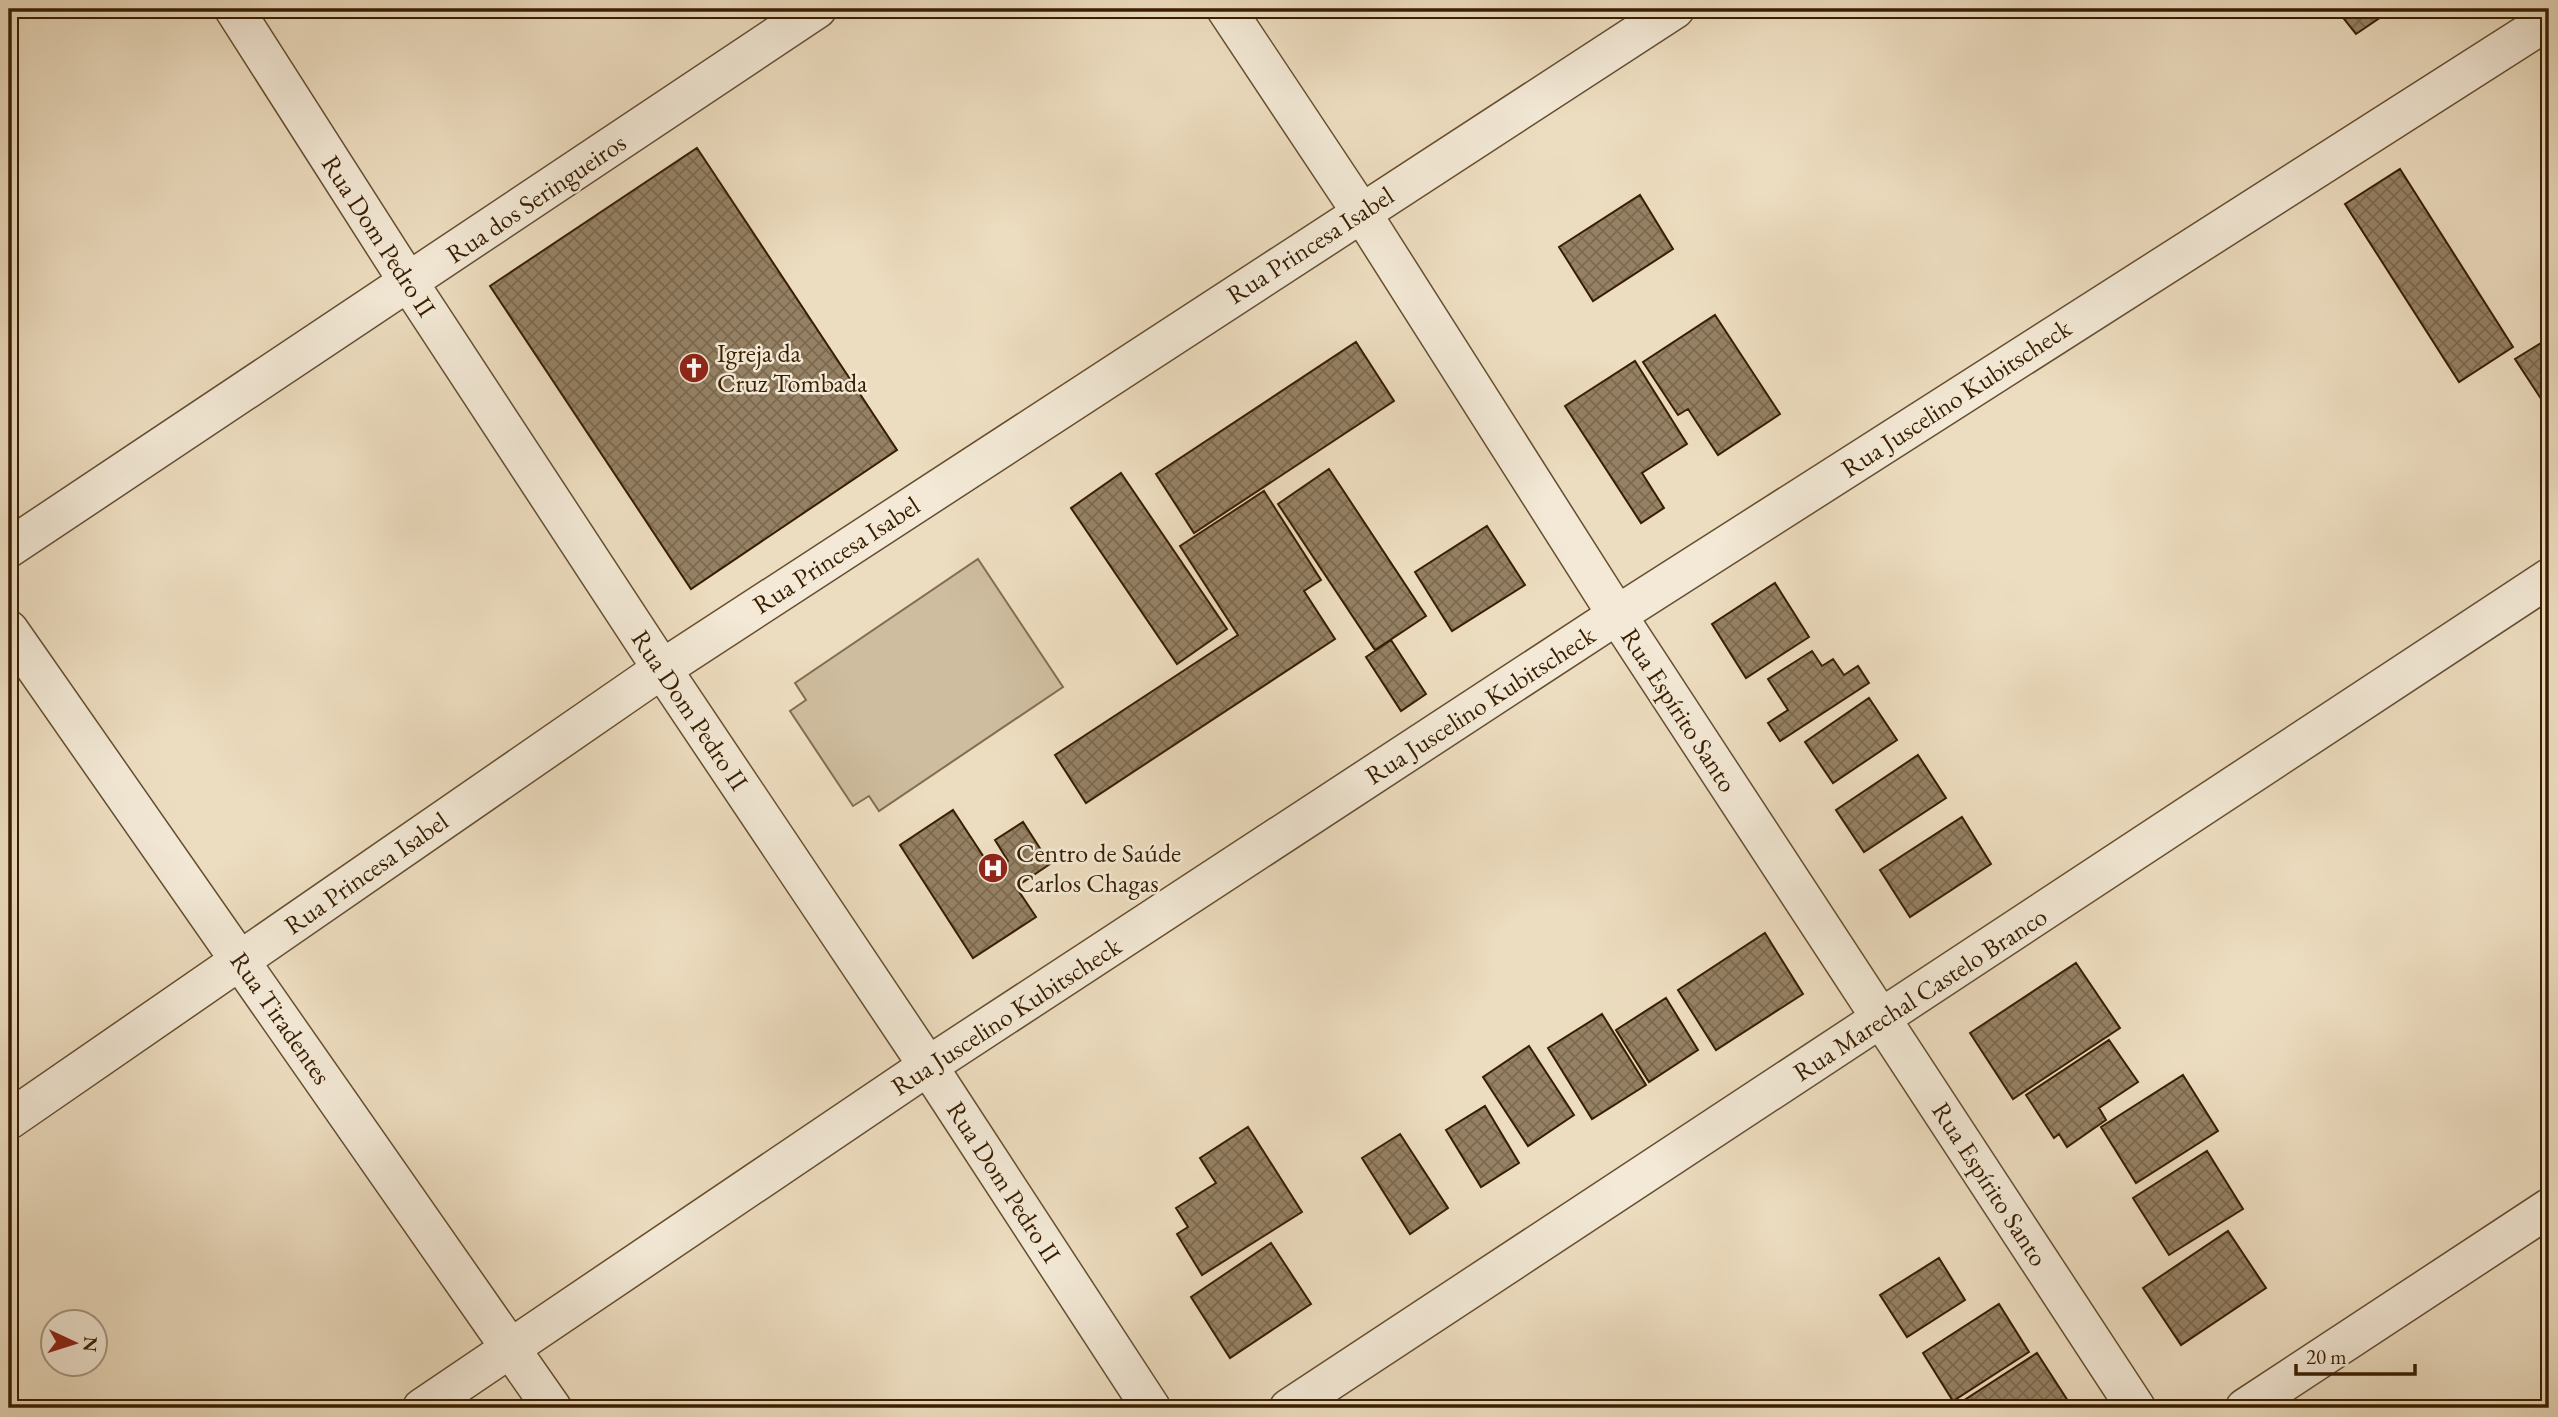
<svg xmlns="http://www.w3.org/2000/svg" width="2558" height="1417" font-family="'EB Garamond',serif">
  <defs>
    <pattern id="building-cross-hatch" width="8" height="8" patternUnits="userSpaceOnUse" patternTransform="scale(1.75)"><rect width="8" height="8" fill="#968164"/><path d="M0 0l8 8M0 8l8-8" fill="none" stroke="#7b6950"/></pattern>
  </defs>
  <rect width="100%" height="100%" fill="#edddc0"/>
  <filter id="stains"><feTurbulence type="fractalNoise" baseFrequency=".00286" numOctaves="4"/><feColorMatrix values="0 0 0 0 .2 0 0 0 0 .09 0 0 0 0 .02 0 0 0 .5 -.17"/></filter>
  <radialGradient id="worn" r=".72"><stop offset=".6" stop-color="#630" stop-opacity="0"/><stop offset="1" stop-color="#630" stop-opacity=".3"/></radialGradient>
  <path fill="#cebd9f" stroke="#836e50" stroke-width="2" d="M 978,559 L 1063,687 L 879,811 L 869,796 L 853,806 L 790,711 L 806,700 L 795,683 Z"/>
  <path fill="url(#building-cross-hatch)" stroke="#381e00" stroke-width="2" d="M 2339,9 L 2393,9 L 2356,34 L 2337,10 Z
    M 697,148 L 897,450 L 691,589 L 490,286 Z
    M 2400,169 L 2513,347 L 2459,382 L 2345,204 Z
    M 1640,195 L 1673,249 L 1593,301 L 1559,247 Z
    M 1715,315 L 1780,414 L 1718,455 L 1688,409 L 1678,415 L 1643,362 Z
    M 2549,338 L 2549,411 L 2515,359 Z
    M 1356,342 L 1394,401 L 1194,533 L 1156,474 Z
    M 1635,361 L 1687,444 L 1642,473 L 1664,508 L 1641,523 L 1565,406 Z
    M 1329,469 L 1426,616 L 1375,650 L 1278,504 Z
    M 1121,473 L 1227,629 L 1177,664 L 1071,508 Z
    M 1264,491 L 1321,580 L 1304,591 L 1335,639 L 1086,803 L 1055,755 L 1238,635 L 1180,546 Z
    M 1487,526 L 1525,585 L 1452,631 L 1415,572 Z
    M 1775,583 L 1809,637 L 1746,678 L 1712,624 Z
    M 1391,640 L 1426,694 L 1401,711 L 1366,657 Z
    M 1812,651 L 1822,666 L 1833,659 L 1844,675 L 1858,666 L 1869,683 L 1780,741 L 1768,723 L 1788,710 L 1768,679 Z
    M 1869,698 L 1897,740 L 1833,783 L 1805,742 Z
    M 1918,755 L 1946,798 L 1864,852 L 1836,810 Z
    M 953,810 L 993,871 L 1008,861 L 995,840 L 1023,822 L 1050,864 L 1016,887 L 1036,917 L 973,958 L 900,845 Z
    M 1962,817 L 1991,864 L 1910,917 L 1880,870 Z
    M 1765,933 L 1803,994 L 1716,1050 L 1678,990 Z
    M 2076,963 L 2120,1028 L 2013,1099 L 1970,1033 Z
    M 1666,998 L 1698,1050 L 1649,1082 L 1616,1030 Z
    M 1602,1014 L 1646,1085 L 1592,1119 L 1548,1048 Z
    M 2109,1040 L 2138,1082 L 2099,1108 L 2106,1120 L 2067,1147 L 2059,1134 L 2054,1138 L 2026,1095 Z
    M 1529,1046 L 1574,1115 L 1528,1146 L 1483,1077 Z
    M 2183,1075 L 2218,1131 L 2136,1183 L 2101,1127 Z
    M 1485,1106 L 1519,1163 L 1481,1187 L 1446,1130 Z
    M 1248,1127 L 1302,1212 L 1202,1275 L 1177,1234 L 1188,1227 L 1176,1208 L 1216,1183 L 1200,1158 Z
    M 1400,1134 L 1448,1208 L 1410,1234 L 1362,1158 Z
    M 2207,1151 L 2243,1209 L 2169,1255 L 2133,1198 Z
    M 2228,1231 L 2266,1288 L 2181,1345 L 2143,1288 Z
    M 1271,1243 L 1311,1304 L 1230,1358 L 1191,1297 Z
    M 1939,1258 L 1965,1300 L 1907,1337 L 1880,1295 Z
    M 1999,1304 L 2029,1352 L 1953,1401 L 1923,1353 Z
    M 2037,1353 L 2068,1401 L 2056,1408 L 1952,1408 Z"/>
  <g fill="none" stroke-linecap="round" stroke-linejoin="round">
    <g stroke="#654e30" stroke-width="41">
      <path id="minor" d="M 234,9 L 409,283 L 662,669 L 928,1066 L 1151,1408
        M 1226,9 L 1361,212 L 1617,615 L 2136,1408
        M 9,548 L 817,9
        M 9,630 L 552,1408
        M 9,1120 L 662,669 L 1675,9
        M 422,1408 L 928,1066 L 1617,615 L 2549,20
        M 1289,1408 L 2549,578
        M 2245,1408 L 2549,1208"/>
    </g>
    <use href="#minor" stroke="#f3e9d6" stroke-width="38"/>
  </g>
  <defs>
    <g id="church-disc" transform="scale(1.575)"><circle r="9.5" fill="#8f2418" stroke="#f3e9d6"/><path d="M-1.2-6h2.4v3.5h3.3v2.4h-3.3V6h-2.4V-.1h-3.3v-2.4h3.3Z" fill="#fff"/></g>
    <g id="hospital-disc" transform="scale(1.575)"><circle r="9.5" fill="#8f2418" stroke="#f3e9d6"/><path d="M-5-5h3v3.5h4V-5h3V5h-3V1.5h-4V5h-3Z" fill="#fff"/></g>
  </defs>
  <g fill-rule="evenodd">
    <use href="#church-disc" x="694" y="368"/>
    <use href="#hospital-disc" x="993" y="868"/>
  </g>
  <g text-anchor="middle" stroke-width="5" stroke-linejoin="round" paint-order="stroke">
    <g font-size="26" fill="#381e00" stroke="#f3e9d6">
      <text transform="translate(536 198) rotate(-34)" y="9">Rua dos Seringueiros</text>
      <text transform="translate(379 236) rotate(57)" y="9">Rua Dom Pedro II</text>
      <text transform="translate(1310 245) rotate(-33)" y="9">Rua Princesa Isabel</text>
      <text transform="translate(1956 398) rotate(-33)" y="9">Rua Juscelino Kubitscheck</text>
      <text transform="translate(836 555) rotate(-33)" y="9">Rua Princesa Isabel</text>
      <text transform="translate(1480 705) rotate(-33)" y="9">Rua Juscelino Kubitscheck</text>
      <text transform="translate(690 710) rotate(56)" y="9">Rua Dom Pedro II</text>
      <text transform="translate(1679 710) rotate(57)" y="9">Rua Espírito Santo</text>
      <text transform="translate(366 873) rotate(-35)" y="9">Rua Princesa Isabel</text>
      <text transform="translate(1920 994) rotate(-33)" y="9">Rua Marechal Castelo Branco</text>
      <text transform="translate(1006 1016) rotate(-33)" y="9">Rua Juscelino Kubitscheck</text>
      <text transform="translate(281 1018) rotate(55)" y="9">Rua Tiradentes</text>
      <text transform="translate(1004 1182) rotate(57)" y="9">Rua Dom Pedro II</text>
      <text transform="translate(1990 1184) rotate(57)" y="9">Rua Espírito Santo</text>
    </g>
    <g font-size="26" fill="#381e00" stroke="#f3e9d6" text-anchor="start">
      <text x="717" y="362">Igreja da<tspan x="717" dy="30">Cruz Tombada</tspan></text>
      <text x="1016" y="862">Centro de Saúde<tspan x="1016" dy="30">Carlos Chagas</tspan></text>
    </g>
  </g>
  <rect width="2558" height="1417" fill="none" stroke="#edddc0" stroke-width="35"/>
  <rect x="10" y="10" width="2537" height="1396" fill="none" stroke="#381e00" stroke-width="3.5"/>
  <rect x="18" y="18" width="2523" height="1382" fill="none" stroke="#381e00" stroke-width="2"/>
  <g transform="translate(74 1343) rotate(94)"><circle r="33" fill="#f3e9d6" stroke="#a89880" stroke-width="2"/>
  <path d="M0-5L12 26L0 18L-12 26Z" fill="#8f2418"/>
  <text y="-10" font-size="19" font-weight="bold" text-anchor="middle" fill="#381e00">N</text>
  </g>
  <path d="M2296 1364v10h119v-10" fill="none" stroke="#381e00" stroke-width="3.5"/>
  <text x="2306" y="1364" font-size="21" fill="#381e00" stroke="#f3e9d6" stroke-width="5" paint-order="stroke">20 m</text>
  <rect width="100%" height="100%" filter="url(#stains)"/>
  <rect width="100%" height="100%" fill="url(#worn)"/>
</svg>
